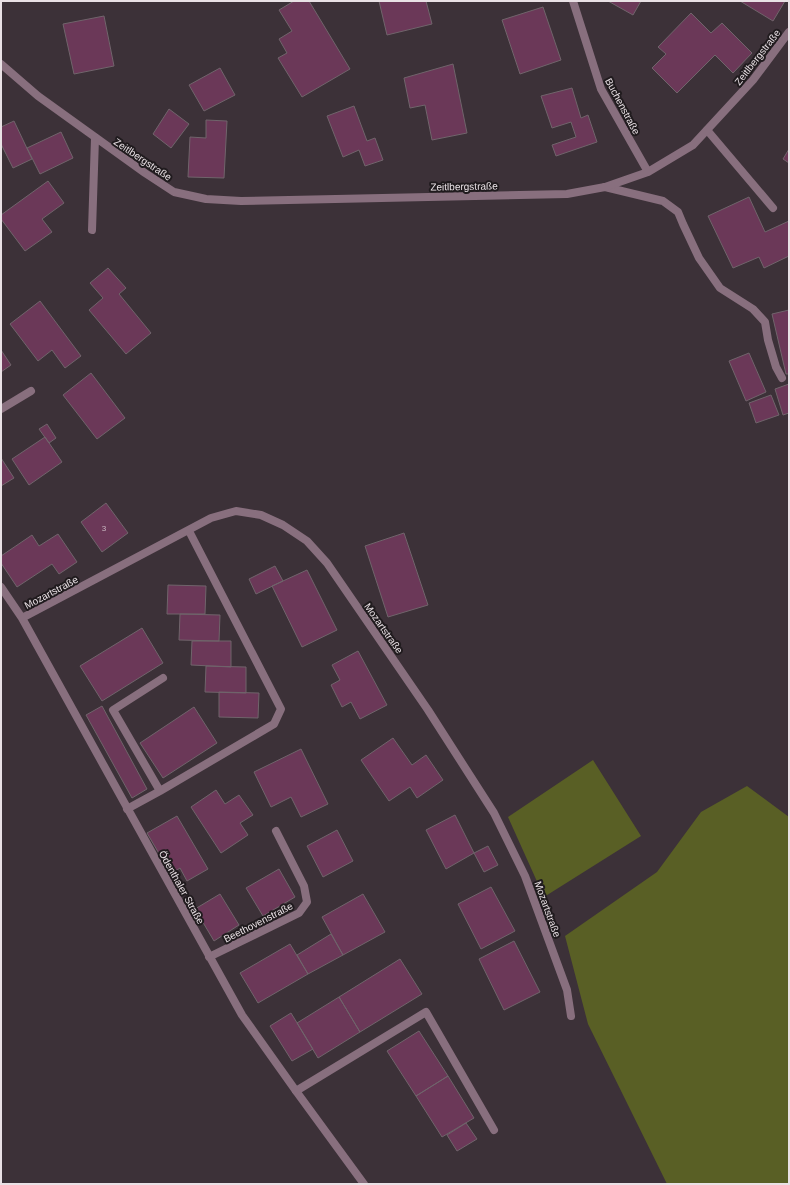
<svg xmlns="http://www.w3.org/2000/svg" width="790" height="1185" font-family="Arial,sans-serif">
  <rect width="100%" height="100%" fill="#3c3138"/>
  <path fill="#595f25" d="M 593,760 L 641,836 L 544,897 L 508,817 Z
    M 747,786 L 789,817 L 789,1184 L 667,1184 L 588,1024 L 565,936 L 657,872 L 701,812 Z"/>
  <path fill="#6b3858" stroke="#70646b" d="M 294,1 L 309,1 L 350,69 L 302,97 L 278,58 L 287,53 L 279,39 L 292,31 L 279,10 Z
    M 379,1 L 426,1 L 432,24 L 387,35 Z
    M 608,1 L 641,1 L 633,15 Z
    M 740,1 L 785,1 L 773,21 Z
    M 543,7 L 561,60 L 520,74 L 502,20 Z
    M 691,13 L 711,33 L 722,23 L 752,53 L 733,73 L 715,55 L 677,93 L 652,68 L 666,54 L 658,47 Z
    M 104,16 L 114,66 L 74,74 L 63,24 Z
    M 453,64 L 467,133 L 432,140 L 425,105 L 410,108 L 404,78 Z
    M 220,68 L 235,95 L 204,111 L 189,85 Z
    M 572,88 L 581,118 L 588,115 L 597,142 L 556,156 L 552,145 L 576,137 L 571,122 L 552,128 L 541,96 Z
    M 354,106 L 367,141 L 375,138 L 383,160 L 365,166 L 359,150 L 343,157 L 327,116 Z
    M 169,109 L 189,124 L 171,148 L 153,134 Z
    M 206,120 L 227,121 L 224,178 L 188,177 L 190,137 L 206,138 Z
    M 14,121 L 32,159 L 13,168 L 1,144 L 1,127 Z
    M 61,132 L 73,158 L 40,174 L 27,148 Z
    M 789,149 L 789,163 L 783,159 Z
    M 48,181 L 64,203 L 42,219 L 52,232 L 25,251 L 1,219 L 1,215 Z
    M 749,197 L 765,232 L 789,221 L 789,256 L 764,268 L 759,257 L 733,268 L 708,216 Z
    M 108,268 L 126,288 L 119,294 L 151,333 L 126,354 L 89,310 L 103,298 L 90,283 Z
    M 40,301 L 81,356 L 65,368 L 52,350 L 38,361 L 10,324 Z
    M 789,310 L 789,374 L 786,374 L 772,314 Z
    M 1,350 L 11,365 L 1,372 Z
    M 749,353 L 766,392 L 746,401 L 729,361 Z
    M 91,373 L 125,418 L 97,439 L 63,395 Z
    M 789,384 L 789,413 L 783,415 L 775,389 Z
    M 771,395 L 779,415 L 756,423 L 749,403 Z
    M 47,424 L 56,438 L 49,443 L 39,429 Z
    M 45,437 L 62,462 L 29,485 L 12,459 Z
    M 1,458 L 14,478 L 1,486 Z
    M 106,503 L 128,533 L 102,552 L 81,522 Z
    M 404,533 L 428,605 L 388,617 L 365,546 Z
    M 58,534 L 77,562 L 59,574 L 52,564 L 17,587 L 1,563 L 1,556 L 32,535 L 39,546 Z
    M 275,566 L 283,581 L 256,594 L 249,579 Z
    M 307,570 L 337,630 L 302,647 L 272,586 Z
    M 168,585 L 206,586 L 205,614 L 167,614 Z
    M 180,614 L 220,615 L 219,641 L 179,640 Z
    M 142,628 L 163,663 L 102,701 L 80,666 Z
    M 192,641 L 231,641 L 231,667 L 191,665 Z
    M 358,651 L 387,705 L 360,719 L 351,702 L 342,707 L 331,685 L 340,680 L 332,665 Z
    M 206,666 L 246,667 L 246,693 L 205,692 Z
    M 219,692 L 259,693 L 258,718 L 219,717 Z
    M 102,706 L 147,789 L 132,798 L 86,715 Z
    M 194,707 L 217,743 L 163,778 L 140,743 Z
    M 393,738 L 412,765 L 426,755 L 443,780 L 417,798 L 410,787 L 389,801 L 361,760 Z
    M 301,749 L 328,804 L 301,817 L 291,797 L 271,807 L 254,772 Z
    M 216,790 L 225,804 L 239,795 L 253,815 L 240,823 L 248,835 L 221,853 L 191,807 Z
    M 455,815 L 474,853 L 446,869 L 426,830 Z
    M 177,816 L 208,869 L 187,881 L 180,868 L 171,874 L 147,833 Z
    M 337,830 L 353,861 L 323,877 L 307,846 Z
    M 488,846 L 498,865 L 484,872 L 474,853 Z
    M 279,869 L 295,897 L 263,916 L 246,888 Z
    M 491,887 L 515,931 L 481,949 L 458,904 Z
    M 220,894 L 239,925 L 214,941 L 195,909 Z
    M 363,894 L 385,932 L 343,955 L 322,917 Z
    M 331,934 L 343,955 L 308,974 L 297,955 Z
    M 514,941 L 540,992 L 504,1010 L 479,959 Z
    M 290,944 L 308,974 L 258,1003 L 240,973 Z
    M 400,959 L 422,994 L 360,1032 L 339,997 Z
    M 339,997 L 360,1032 L 318,1058 L 297,1023 Z
    M 291,1013 L 313,1049 L 292,1061 L 270,1026 Z
    M 419,1031 L 448,1076 L 416,1096 L 387,1051 Z
    M 448,1076 L 474,1118 L 442,1137 L 416,1096 Z
    M 466,1123 L 477,1139 L 457,1151 L 447,1135 Z"/>
  <g fill="none" stroke-linecap="round" stroke-linejoin="round">
    <path stroke="#886f7e" stroke-width="8" d="M 707,130 L 773,208
      M 605,187 L 663,201 L 678,212 L 683,224 L 699,258 L 720,288 L 753,309 L 765,322 L 768,340 L 776,367 L 782,378
      M 160,791 L 274,724 L 281,709 L 189,531
      M 127,809 L 160,791 L 113,710 L 163,678
      M 296,1091 L 426,1012 L 494,1130"/>
    <path stroke="#886f7e" stroke-width="8" d="M 573,1 L 601,89 L 648,172
      M 1,64 L 38,96 L 145,173 L 174,192 L 206,199 L 241,201 L 567,194 L 605,187 L 648,172 L 693,145 L 753,80 L 789,32
      M 92,230 L 95,138
      M 1,409 L 31,391
      M 1,587 L 22,618 L 242,1015 L 296,1091 L 364,1184
      M 22,618 L 211,518 L 236,511 L 261,515 L 283,525 L 307,541 L 327,563 L 428,710 L 494,813 L 525,876 L 567,990 L 571,1016
      M 209,957 L 299,913 L 307,902 L 304,886 L 276,831"/>
  </g>
  <g text-anchor="middle" stroke-width="4" stroke-linejoin="round" paint-order="stroke">
    <g font-size="8" fill="#cab7c2">
      <text x="104" y="531">3</text>
    </g>
    <g font-size="10" fill="#e9e1e5" stroke="#201b1e">
      <text transform="translate(757 57) rotate(-52)" y="4">Zeitlbergstraße</text>
      <text transform="translate(623 106) rotate(62)" y="4">Buchenstraße</text>
      <text transform="translate(143 159) rotate(34)" y="4">Zeitlbergstraße</text>
      <text transform="translate(464 186) rotate(-1)" y="4">Zeitlbergstraße</text>
      <text transform="translate(51 592) rotate(-28)" y="4">Mozartstraße</text>
      <text transform="translate(384 628) rotate(55)" y="4">Mozartstraße</text>
      <text transform="translate(182 887) rotate(61)" y="4">Ödenthaler Straße</text>
      <text transform="translate(548 909) rotate(70)" y="4">Mozartstraße</text>
      <text transform="translate(258 922) rotate(-27)" y="4">Beethovenstraße</text>
    </g>
  </g>
  <rect width="790" height="1185" fill="none" stroke="#e9e1e5" stroke-width="4"/>
</svg>
